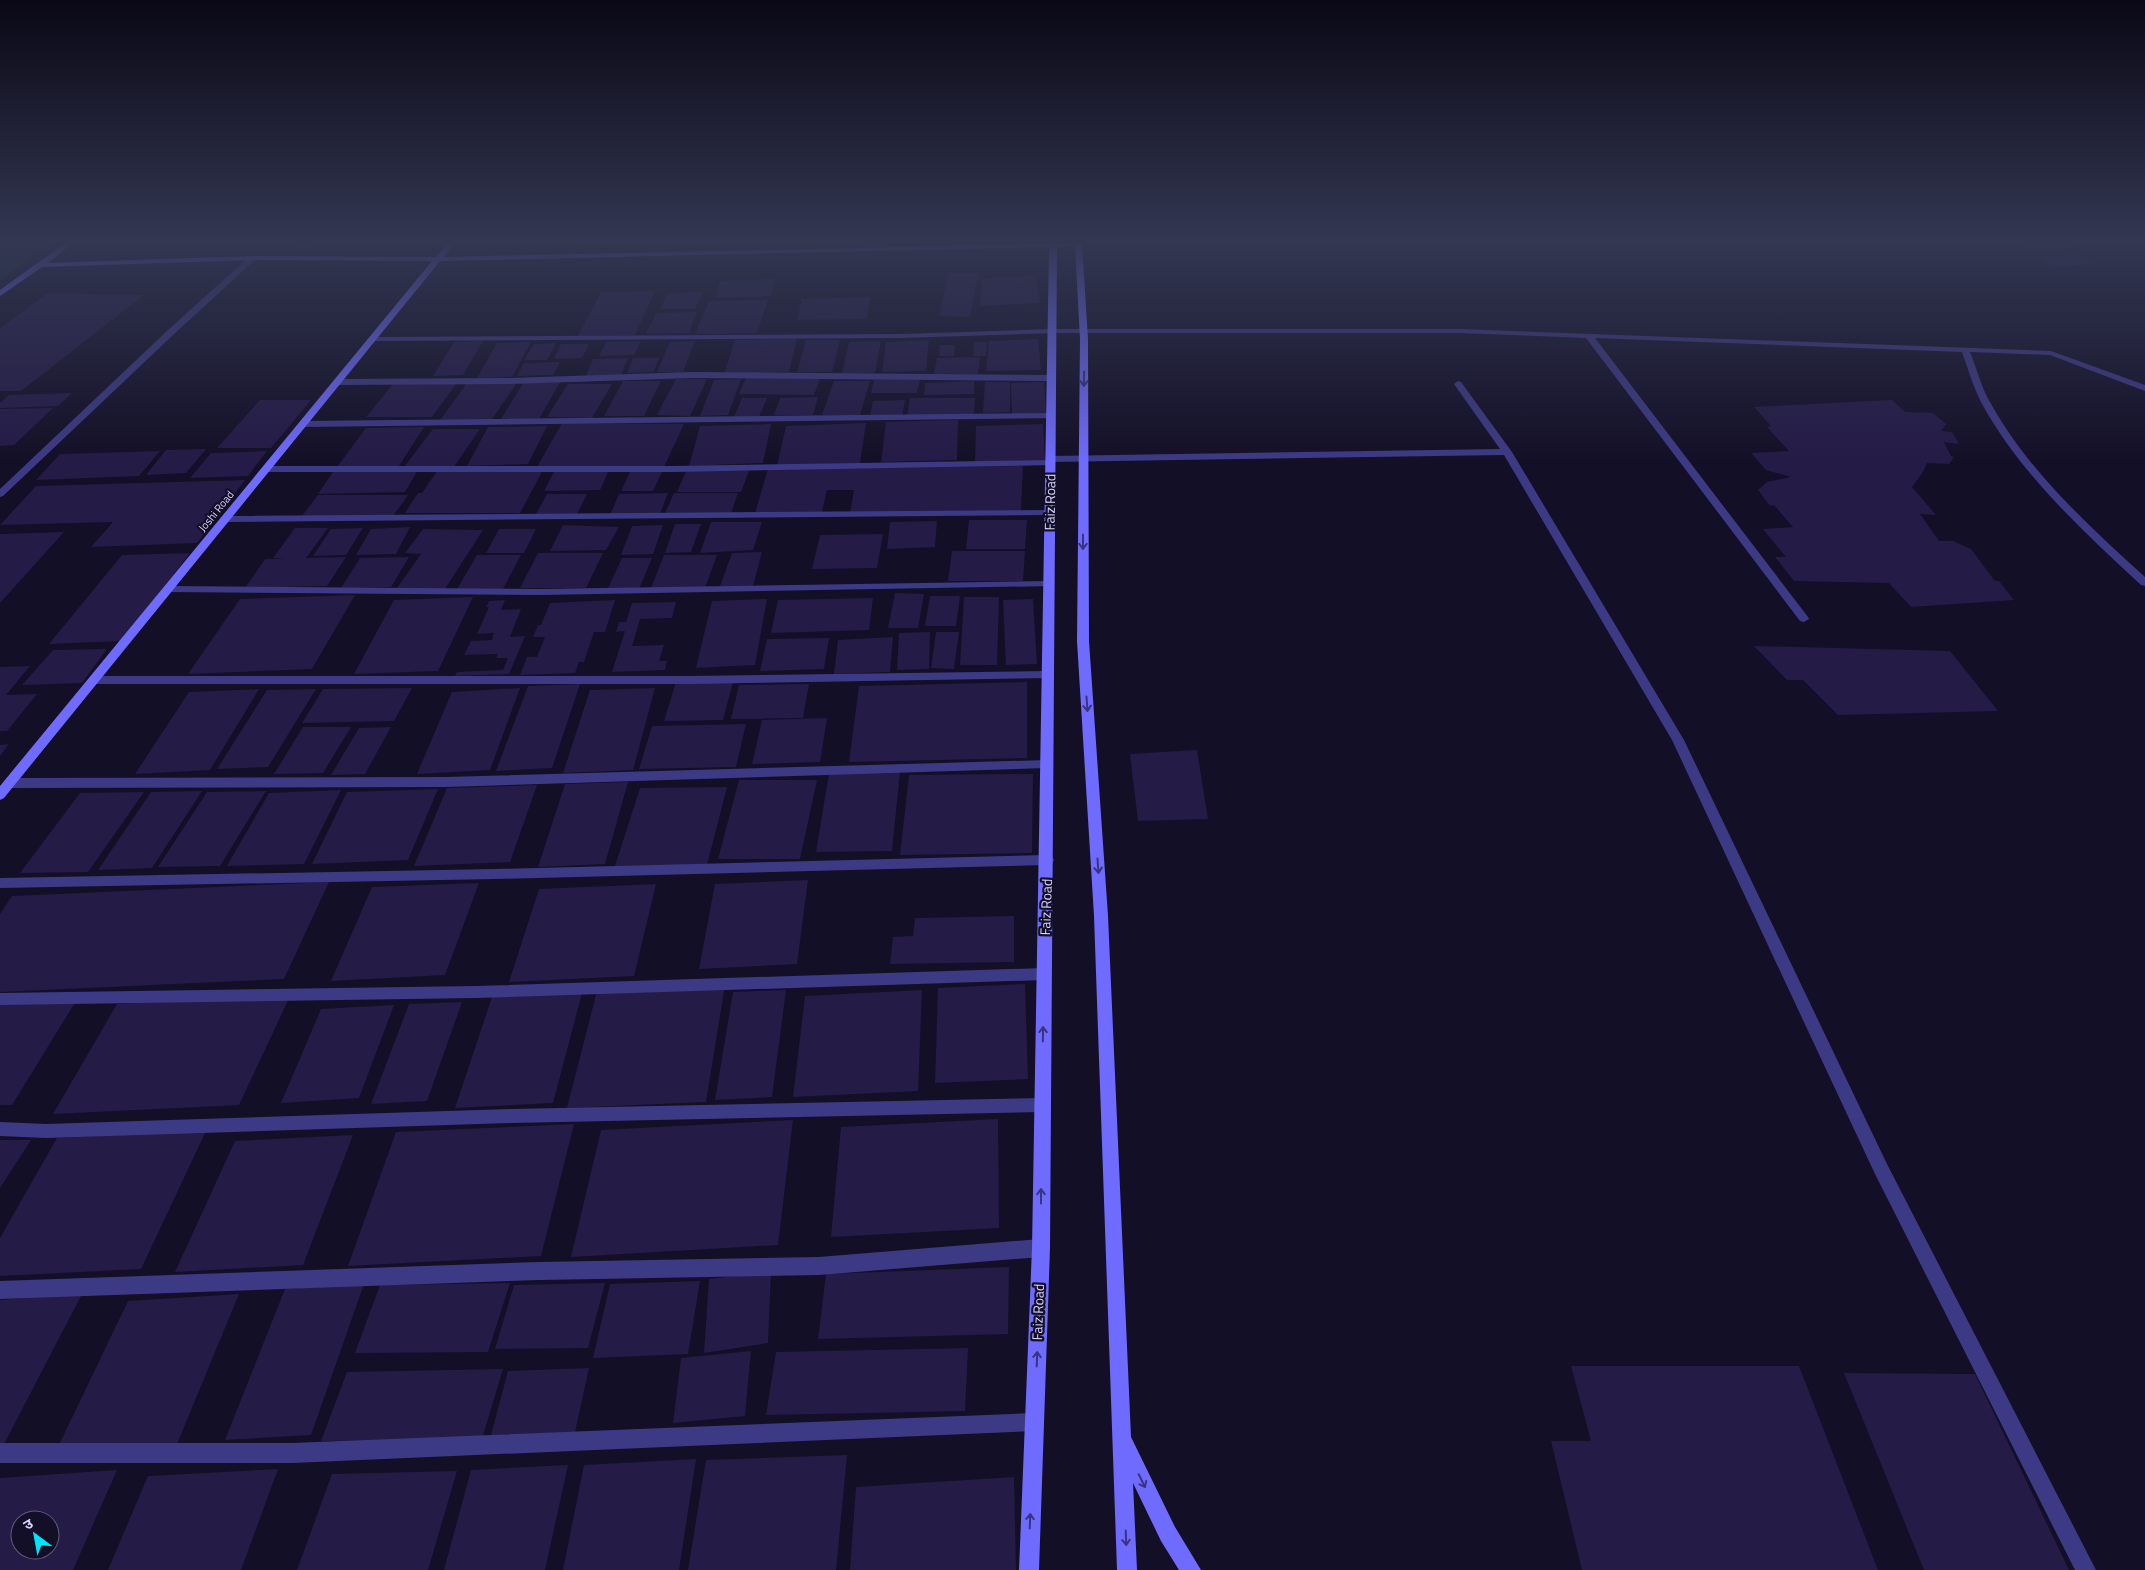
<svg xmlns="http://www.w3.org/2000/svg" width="2145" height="1570" font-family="'Titillium Web','Noto Sans Devanagari',sans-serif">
  <rect width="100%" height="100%" fill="#130f26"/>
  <path fill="#12302f" d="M 0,243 L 50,243 L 0,281 Z"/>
  <path fill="#241b47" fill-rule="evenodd" d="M 2016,243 L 2063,243 L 2097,264 L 2052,267 Z
    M 299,244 L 315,244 L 310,249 L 293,249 Z
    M 949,273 L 978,273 L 970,317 L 939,316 Z
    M 1035,276 L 1040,303 L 980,306 L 982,279 Z
    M 775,279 L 771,296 L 715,298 L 720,281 Z
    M 655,291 L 635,335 L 578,336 L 601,292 Z
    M 703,292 L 695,309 L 660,309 L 668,293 Z
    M 48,293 L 144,295 L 21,391 L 0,391 L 0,328 Z
    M 870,297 L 867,319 L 797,320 L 802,299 Z
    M 768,300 L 757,333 L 695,334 L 709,301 Z
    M 697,312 L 689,333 L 646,334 L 656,313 Z
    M 797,339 L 789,372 L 724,374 L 735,340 Z
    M 1038,339 L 1041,370 L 986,371 L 989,341 Z
    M 806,340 L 840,340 L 832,372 L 797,372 Z
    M 929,340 L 926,371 L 882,372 L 886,342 Z
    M 483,341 L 463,375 L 433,376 L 454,342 Z
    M 641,341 L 634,355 L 599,356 L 606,342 Z
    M 695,341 L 683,372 L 657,372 L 670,342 Z
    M 881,341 L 875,373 L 842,374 L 849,342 Z
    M 531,342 L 512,377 L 477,378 L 497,343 Z
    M 974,342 L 987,342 L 986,356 L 973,356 Z
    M 556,343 L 547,360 L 524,360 L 534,344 Z
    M 561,344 L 589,344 L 582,358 L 554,359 Z
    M 940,345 L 955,345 L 954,356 L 939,356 Z
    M 980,357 L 978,374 L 934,374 L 937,358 Z
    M 628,358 L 621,375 L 586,376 L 593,359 Z
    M 633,358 L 659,358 L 654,372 L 627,373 Z
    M 560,362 L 553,375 L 517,376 L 524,363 Z
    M 746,378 L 820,379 L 814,395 L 739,394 Z
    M 676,379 L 707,379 L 690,416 L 657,415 Z
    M 741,379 L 728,415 L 700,416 L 714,380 Z
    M 920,379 L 917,393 L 871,393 L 874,380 Z
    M 623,381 L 661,381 L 644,416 L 604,416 Z
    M 834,381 L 870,381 L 860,415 L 822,415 Z
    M 974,381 L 974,394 L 924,395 L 925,383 Z
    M 524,382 L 560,382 L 539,419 L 501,419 Z
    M 985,382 L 1010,382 L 1010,412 L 983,413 Z
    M 1044,382 L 1046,413 L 1012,414 L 1011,383 Z
    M 394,383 L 456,384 L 432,417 L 366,417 Z
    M 467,383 L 516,384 L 492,419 L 441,419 Z
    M 568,384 L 612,384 L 592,418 L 547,417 Z
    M 72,393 L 58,406 L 0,408 L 0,403 L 9,395 Z
    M 818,397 L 813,415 L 774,415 L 780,398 Z
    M 742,398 L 767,398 L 759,417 L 734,417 Z
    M 910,398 L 975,398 L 974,416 L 907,417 Z
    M 260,400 L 311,400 L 271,448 L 217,448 Z
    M 905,400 L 902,416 L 870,416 L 873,401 Z
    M 1892,400 L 1905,412 L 1933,413 L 1946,424 L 1941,431 L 1952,432 L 1959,444 L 1944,442 L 1951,456 L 1954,457 L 1949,464 L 1927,463 L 1923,472 L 1912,487 L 1936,515 L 1920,514 L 1939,541 L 1953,541 L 1971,549 L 1995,581 L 1999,581 L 2014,600 L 1911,607 L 1889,583 L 1794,581 L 1775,557 L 1786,557 L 1763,529 L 1793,527 L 1774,505 L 1770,506 L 1758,490 L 1767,482 L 1791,477 L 1766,470 L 1751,453 L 1789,451 L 1767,427 L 1771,426 L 1754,407 Z
    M 53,408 L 14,445 L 0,446 L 0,409 Z
    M 958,420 L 957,460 L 881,462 L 886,422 Z
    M 562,423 L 684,424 L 664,467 L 537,467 Z
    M 866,423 L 860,463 L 777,466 L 786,426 Z
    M 771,424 L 763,463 L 689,466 L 700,426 Z
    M 1043,424 L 1045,460 L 975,462 L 976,426 Z
    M 547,426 L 528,464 L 467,466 L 488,427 Z
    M 424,427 L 399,466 L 337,467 L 366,428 Z
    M 433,429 L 480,429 L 453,468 L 404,467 Z
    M 206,449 L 186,473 L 146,475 L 166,450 Z
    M 160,451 L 139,476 L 36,480 L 60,454 Z
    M 267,451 L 248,476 L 190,478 L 211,453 Z
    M 1023,466 L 1021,511 L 850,513 L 854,490 L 827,490 L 822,512 L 755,513 L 768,469 Z
    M 418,470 L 405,492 L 318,494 L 333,472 Z
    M 543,470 L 520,513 L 405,513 L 418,493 L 422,493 L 437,471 Z
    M 555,470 L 609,470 L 600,490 L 544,491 Z
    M 686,471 L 749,471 L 741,492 L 677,492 Z
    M 630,472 L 662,472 L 653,491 L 621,491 Z
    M 245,480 L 197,543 L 91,547 L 113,522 L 0,525 L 36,486 Z
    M 668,493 L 660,514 L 610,515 L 619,494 Z
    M 674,493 L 738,493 L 731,513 L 665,513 Z
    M 547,494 L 587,494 L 577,514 L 536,514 Z
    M 318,495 L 408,495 L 393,516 L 302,516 Z
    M 969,520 L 1027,520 L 1025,549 L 966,549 Z
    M 937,521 L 935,547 L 887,549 L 890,522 Z
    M 711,522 L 762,522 L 753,550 L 700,553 Z
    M 675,524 L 701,524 L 691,552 L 665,553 Z
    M 563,525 L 619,527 L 606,550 L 550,551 Z
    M 663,525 L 653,554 L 621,555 L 632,526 Z
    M 410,527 L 396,554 L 356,555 L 371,529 Z
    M 295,528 L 328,528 L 306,558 L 346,557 L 327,586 L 245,588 L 265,559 L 285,559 L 273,558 Z
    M 363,528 L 346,555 L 313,556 L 331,529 Z
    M 423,529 L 483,530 L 445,589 L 397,588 L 421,554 L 405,553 Z
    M 499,529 L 536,529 L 524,553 L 486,553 Z
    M 64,532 L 0,603 L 0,534 Z
    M 883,534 L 877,568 L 812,569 L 820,535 Z
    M 952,551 L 1025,551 L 1023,581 L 948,581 Z
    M 762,552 L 753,586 L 720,586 L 732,553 Z
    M 190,553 L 122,641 L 49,644 L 122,555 Z
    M 538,553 L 603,553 L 586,588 L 520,588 Z
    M 477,555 L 521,555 L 503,589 L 457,589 Z
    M 664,555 L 717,555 L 705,588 L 651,588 Z
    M 409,557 L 391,587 L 341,588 L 360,558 Z
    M 622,558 L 652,558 L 639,589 L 608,588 Z
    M 895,593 L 924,594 L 918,628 L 888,628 Z
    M 355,595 L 312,669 L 188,674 L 240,599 Z
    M 930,596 L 960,596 L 956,626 L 925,626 Z
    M 473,597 L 438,671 L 354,674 L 394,600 Z
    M 964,597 L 999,597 L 997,665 L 960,665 Z
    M 873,598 L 869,630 L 771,633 L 778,600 Z
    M 767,599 L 755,665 L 696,668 L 712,601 Z
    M 1033,599 L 1037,664 L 1006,665 L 1003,600 Z
    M 505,600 L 501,610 L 521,609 L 510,637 L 525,636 L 509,674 L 455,676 L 457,672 L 503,670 L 508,658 L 496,658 L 498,654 L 464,655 L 471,641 L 492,640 L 494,633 L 477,634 L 489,607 L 486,607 L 489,601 Z
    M 615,600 L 605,632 L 594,632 L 584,662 L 579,662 L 575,673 L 520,675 L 527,657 L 537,657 L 545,637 L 533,637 L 538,625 L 541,625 L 550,603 Z
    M 676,602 L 672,618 L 640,619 L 632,646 L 664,645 L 659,661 L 667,661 L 665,670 L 612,672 L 625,631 L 616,632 L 619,622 L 626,622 L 632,603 Z
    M 930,632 L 929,669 L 897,670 L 899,633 Z
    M 936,632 L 959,632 L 954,669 L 931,668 Z
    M 893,637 L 890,672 L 834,674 L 838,640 Z
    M 829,638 L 824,669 L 760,671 L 767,639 Z
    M 1754,646 L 1950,651 L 1998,711 L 1838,715 L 1803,680 L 1787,680 Z
    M 107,649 L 82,683 L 22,685 L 53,650 Z
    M 30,666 L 6,695 L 37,694 L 7,731 L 0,731 L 0,667 Z
    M 676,682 L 733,682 L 723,720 L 664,721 Z
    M 1027,682 L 1027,758 L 849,762 L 859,686 Z
    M 580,684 L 552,768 L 496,771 L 528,686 Z
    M 809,684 L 803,718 L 731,719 L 739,685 Z
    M 412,688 L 394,721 L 302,723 L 323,689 Z
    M 520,688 L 490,770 L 417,774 L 452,692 Z
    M 655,688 L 633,770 L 563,773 L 590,690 Z
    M 259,689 L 210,770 L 135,774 L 189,692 Z
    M 316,689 L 268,767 L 217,769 L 267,690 Z
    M 827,718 L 820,762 L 752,764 L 762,720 Z
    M 746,724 L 736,767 L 639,769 L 652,726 Z
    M 303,727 L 351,727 L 323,773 L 274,774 Z
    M 391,727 L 365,774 L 331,775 L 359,728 Z
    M 9,744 L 0,756 L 0,745 Z
    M 1197,750 L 1208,819 L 1138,821 L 1130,754 Z
    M 900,772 L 892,851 L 816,852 L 829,773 Z
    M 1033,774 L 1032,853 L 900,855 L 909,775 Z
    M 739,780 L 817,780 L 800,859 L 718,859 Z
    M 628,782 L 605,864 L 538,867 L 565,784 Z
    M 537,785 L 510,862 L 414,866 L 447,788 Z
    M 727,787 L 707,865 L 615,866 L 640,788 Z
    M 438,789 L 408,860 L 312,864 L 347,792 Z
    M 341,790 L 304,864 L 227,866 L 269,793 Z
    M 202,791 L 152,868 L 98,870 L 151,792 Z
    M 266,791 L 220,866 L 158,867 L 207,792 Z
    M 144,792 L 88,872 L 20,873 L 80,793 Z
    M 808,880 L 797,964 L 699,969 L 715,884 Z
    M 329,882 L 284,979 L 0,992 L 0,914 L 12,896 Z
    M 479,883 L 445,975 L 331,981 L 372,887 Z
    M 656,884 L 634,976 L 509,982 L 539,889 Z
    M 1014,916 L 1014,962 L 890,964 L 893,937 L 913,936 L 915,918 Z
    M 1025,984 L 1028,1079 L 935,1083 L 938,988 Z
    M 725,985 L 706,1102 L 567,1108 L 597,991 Z
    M 786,990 L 772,1097 L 715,1100 L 733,992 Z
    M 922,990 L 918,1091 L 793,1097 L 805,996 Z
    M 582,993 L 553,1103 L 455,1108 L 492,997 Z
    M 290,996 L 239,1105 L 53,1114 L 117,1004 Z
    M 76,1001 L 12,1105 L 0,1105 L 0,1004 Z
    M 462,1002 L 427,1101 L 371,1104 L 409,1004 Z
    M 394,1005 L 359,1098 L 281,1103 L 321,1009 Z
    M 998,1119 L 999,1228 L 831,1237 L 841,1127 Z
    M 793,1120 L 778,1245 L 571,1257 L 601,1130 Z
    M 574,1124 L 541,1256 L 348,1266 L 396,1132 Z
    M 206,1131 L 141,1269 L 0,1276 L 0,1238 L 57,1138 Z
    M 353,1135 L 303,1265 L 175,1272 L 235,1141 Z
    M 0,1140 L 31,1140 L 0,1188 Z
    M 1009,1267 L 1008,1334 L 818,1339 L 826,1274 Z
    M 771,1272 L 768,1343 L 704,1353 L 709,1279 Z
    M 700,1281 L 688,1354 L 593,1358 L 610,1284 Z
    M 510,1283 L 488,1352 L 355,1353 L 380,1285 Z
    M 605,1283 L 588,1348 L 495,1349 L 514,1285 Z
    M 364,1284 L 311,1435 L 225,1440 L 285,1289 Z
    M 82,1294 L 3,1446 L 0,1446 L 0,1300 Z
    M 239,1294 L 177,1444 L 56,1451 L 128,1301 Z
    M 968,1348 L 965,1411 L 766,1415 L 776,1352 Z
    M 751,1351 L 745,1416 L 673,1423 L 681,1358 Z
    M 1571,1366 L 1799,1366 L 1878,1570 L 1582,1570 L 1551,1441 L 1591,1441 Z
    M 589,1368 L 575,1432 L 491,1435 L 508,1371 Z
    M 503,1369 L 482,1439 L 321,1441 L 347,1372 Z
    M 1844,1373 L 1975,1374 L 2069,1570 L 1924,1570 Z
    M 847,1455 L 836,1570 L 688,1570 L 706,1460 Z
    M 696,1459 L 679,1570 L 563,1570 L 584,1465 Z
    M 568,1465 L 545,1570 L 444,1570 L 471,1470 Z
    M 278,1469 L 241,1570 L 108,1570 L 148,1476 Z
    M 117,1470 L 73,1570 L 0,1570 L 0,1478 ZM 20,1520 L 50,1520 L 50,1550 L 20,1550 Z
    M 457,1471 L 428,1570 L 297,1570 L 332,1474 Z
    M 1014,1477 L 1016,1570 L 850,1570 L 856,1487 Z"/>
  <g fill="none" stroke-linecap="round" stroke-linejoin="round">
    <path fill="#3d3a85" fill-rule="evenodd" d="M 250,256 L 257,258 L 174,334 L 3,496 L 0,497 L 0,489 L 168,330 Z
      M 1049,329 L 1460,329 L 2051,351 L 2145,385 L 2145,391 L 2050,355 L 1970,352 C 1977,369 1981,387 1990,402 C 2028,471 2088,525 2145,577 L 2145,586 L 2141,585 C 2082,530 2020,474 1981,402 C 1973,386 1968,369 1962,352 L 1595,338 L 1808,617 L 1809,619 L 1804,622 L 1800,621 L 1586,338 L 1460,333 L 1049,333 Z
      M 1458,381 L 1461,382 L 1512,452 L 1684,740 L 1887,1164 L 2096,1570 L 2075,1570 L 1875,1174 L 1672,740 L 1504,455 L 1050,462 L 1045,459 L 1050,456 L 1500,449 L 1454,384 Z
      M 1049,581 L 1053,582 L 1054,584 L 1053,586 L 540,595 L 169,592 L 164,589 L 169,586 L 540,589 Z
      M 1047,760 L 1053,764 L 1047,768 L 446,787 L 10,788 L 6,786 L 4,783 L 6,780 L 10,778 L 446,777 Z
      M 1047,855 L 1052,856 L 1054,860 L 1052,864 L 1047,865 L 495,879 L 0,888 L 0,878 L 495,869 Z
      M 1044,968 L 1049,970 L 1051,974 L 1049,978 L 1044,980 L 476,998 L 0,1005 L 0,993 L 476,986 Z
      M 1042,1098 L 1048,1100 L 1050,1105 L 1048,1110 L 1042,1112 L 512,1123 L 46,1138 L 0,1136 L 0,1122 L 46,1124 L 512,1109 Z
      M 1041,1239 L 1047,1242 L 1050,1248 L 1047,1254 L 1041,1257 L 819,1275 L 539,1280 L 0,1299 L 0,1281 L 539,1262 L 819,1257 Z"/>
    <path fill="#3d3a85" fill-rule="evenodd" d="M 1052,329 L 1055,329 L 1055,333 L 902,338 L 374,341 L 370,339 L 374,337 L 902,334 Z
      M 692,372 L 1050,375 L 1054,378 L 1050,381 L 692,378 L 510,384 L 337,385 L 333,382 L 337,379 L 510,378 Z
      M 1051,413 L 1055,416 L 1054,418 L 303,427 L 299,424 L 303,421 Z
      M 1051,460 L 1054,461 L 1054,465 L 673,472 L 267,472 L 262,469 L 267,466 L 673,466 Z
      M 1049,510 L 1052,511 L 1052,515 L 226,522 L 221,519 L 226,516 Z
      M 1047,671 L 1053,675 L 1051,678 L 690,684 L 94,684 L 88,680 L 94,676 L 690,676 Z
      M 1034,1413 L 1041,1415 L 1043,1422 L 1041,1429 L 1034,1431 L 292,1463 L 0,1463 L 0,1443 L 292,1443 Z"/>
    <path fill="#6f6bff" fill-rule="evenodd" d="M 65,243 L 73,243 L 48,263 L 253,256 L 436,257 L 447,243 L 454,243 L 444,257 L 1082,243 L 1088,339 L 1089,641 L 1108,916 L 1131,1437 L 1175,1527 L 1201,1570 L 1179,1570 L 1161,1541 L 1133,1483 L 1137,1570 L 1117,1570 L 1094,916 L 1077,641 L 1080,339 L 1075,246 L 1057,247 L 1050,1248 L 1039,1570 L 1019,1570 L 1032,1248 L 1049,247 L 440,261 L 4,798 L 0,800 L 0,786 L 432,261 L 253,260 L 42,267 L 0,296 L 0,290 Z"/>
  </g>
  <defs><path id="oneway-shaft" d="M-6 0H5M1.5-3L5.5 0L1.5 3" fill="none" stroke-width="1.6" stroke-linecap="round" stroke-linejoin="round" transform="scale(1.25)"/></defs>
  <g stroke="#38347d">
    <use href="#oneway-shaft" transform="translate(1084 379) rotate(91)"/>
    <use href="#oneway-shaft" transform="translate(1083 542) rotate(90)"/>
    <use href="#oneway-shaft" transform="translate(1087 704) rotate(86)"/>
    <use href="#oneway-shaft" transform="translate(1098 866) rotate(86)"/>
    <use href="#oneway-shaft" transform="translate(1043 1034) rotate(-89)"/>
    <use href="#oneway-shaft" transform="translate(1041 1196) rotate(-90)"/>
    <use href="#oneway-shaft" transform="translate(1037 1359) rotate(-88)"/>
    <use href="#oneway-shaft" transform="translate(1142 1481) rotate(64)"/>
    <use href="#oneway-shaft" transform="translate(1030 1521) rotate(-88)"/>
    <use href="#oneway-shaft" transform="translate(1126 1538) rotate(88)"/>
  </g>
  <linearGradient id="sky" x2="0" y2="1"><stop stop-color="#0a0815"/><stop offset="0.52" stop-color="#333752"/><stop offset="1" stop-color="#333752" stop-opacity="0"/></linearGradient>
  <rect width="2145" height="463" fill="url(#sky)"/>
  <g text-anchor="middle" stroke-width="4.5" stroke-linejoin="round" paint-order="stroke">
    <g font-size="11" fill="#d9d4ff" stroke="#130f26">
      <text transform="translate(216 511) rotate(-51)" y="4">Joshi Road</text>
    </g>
    <g font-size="14" fill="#d9d4ff" stroke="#130f26">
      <text transform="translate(1050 502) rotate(-89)" y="5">Faiz Road</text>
      <text transform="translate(1046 907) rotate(-88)" y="5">Faiz Road</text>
      <text transform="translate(1038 1312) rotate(-88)" y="5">Faiz Road</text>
    </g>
  </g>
  <g transform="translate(35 1535) rotate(328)"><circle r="24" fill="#130f26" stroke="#625e7d"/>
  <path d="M0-4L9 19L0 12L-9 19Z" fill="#00e5ff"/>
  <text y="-8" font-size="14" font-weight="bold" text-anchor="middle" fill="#d9d4ff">उ</text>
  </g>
</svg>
